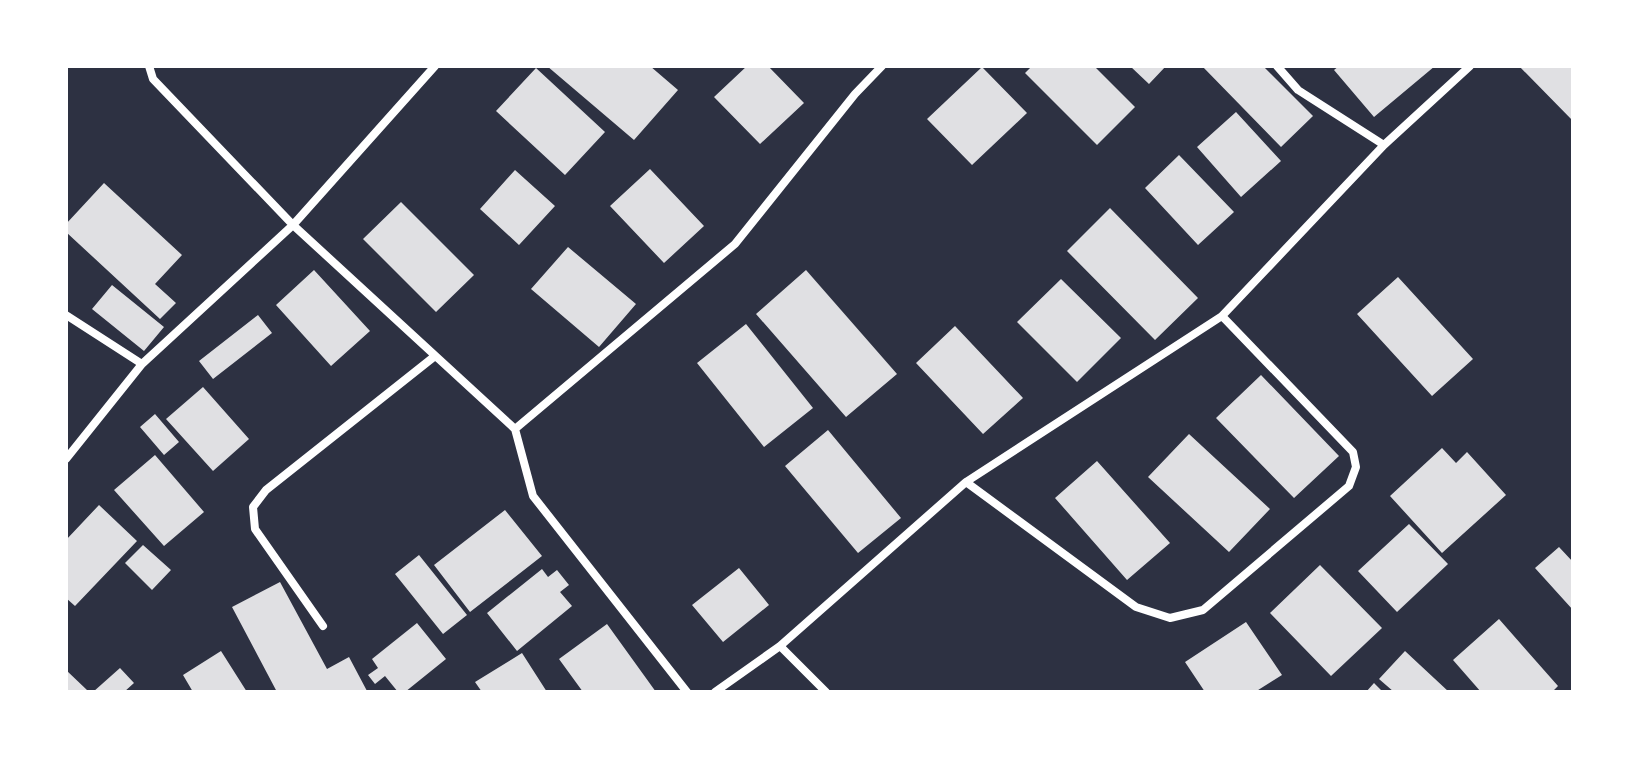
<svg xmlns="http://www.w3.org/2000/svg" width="1639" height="758" font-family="'DM Sans',sans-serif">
  <rect width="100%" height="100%" fill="#2d3142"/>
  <path fill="#e0e0e3" d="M 547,66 L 650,66 L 678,90 L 634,140 Z
    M 747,66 L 768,66 L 804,103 L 760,144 L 714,97 Z
    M 1032,66 L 1094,66 L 1135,107 L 1097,145 L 1025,73 Z
    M 1130,66 L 1166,66 L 1149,84 Z
    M 1202,66 L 1263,66 L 1313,116 L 1281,147 Z
    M 1339,66 L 1435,66 L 1374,117 L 1334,70 Z
    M 1519,66 L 1573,66 L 1573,121 Z
    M 982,67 L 1027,113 L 972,165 L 927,119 Z
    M 536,68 L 605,132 L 565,175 L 496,111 Z
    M 1236,112 L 1281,161 L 1241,197 L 1197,147 Z
    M 1179,155 L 1234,212 L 1198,245 L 1145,188 Z
    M 650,169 L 704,226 L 664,263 L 610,206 Z
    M 515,170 L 555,206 L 519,245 L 480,209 Z
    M 104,183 L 182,255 L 155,284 L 176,303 L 160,319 L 66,232 L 66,224 Z
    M 401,202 L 474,275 L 436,312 L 363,239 Z
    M 1110,208 L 1198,298 L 1155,340 L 1067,251 Z
    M 568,247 L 636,304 L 599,347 L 531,289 Z
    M 314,270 L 370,331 L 331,366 L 276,305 Z
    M 806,270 L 897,374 L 846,417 L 756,314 Z
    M 1398,277 L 1473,359 L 1432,396 L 1357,314 Z
    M 1061,279 L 1121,338 L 1077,382 L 1017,322 Z
    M 112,285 L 164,327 L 144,351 L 92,309 Z
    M 258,315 L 272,333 L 213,379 L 199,361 Z
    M 746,324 L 813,408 L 764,447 L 697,363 Z
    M 955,326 L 1023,398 L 983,434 L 916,363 Z
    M 1261,375 L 1339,456 L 1294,498 L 1216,418 Z
    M 203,387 L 249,439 L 213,471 L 166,419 Z
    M 155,414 L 179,442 L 164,455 L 140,427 Z
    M 828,430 L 901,518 L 858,553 L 785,466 Z
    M 1189,434 L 1270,509 L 1229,552 L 1148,477 Z
    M 1442,448 L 1456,463 L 1467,452 L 1506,495 L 1442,553 L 1390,496 Z
    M 155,455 L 204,512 L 164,546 L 114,490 Z
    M 1097,461 L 1170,543 L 1127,580 L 1055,498 Z
    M 99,505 L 137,541 L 75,606 L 66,598 L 66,540 Z
    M 505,510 L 542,556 L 470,612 L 434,565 Z
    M 1409,524 L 1448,564 L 1397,612 L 1358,571 Z
    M 143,545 L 171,570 L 152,590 L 125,563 Z
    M 1559,547 L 1573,562 L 1573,610 L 1535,568 Z
    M 419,555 L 467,615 L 443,634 L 395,574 Z
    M 1320,565 L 1382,628 L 1331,676 L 1270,613 Z
    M 739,568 L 769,605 L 723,642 L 692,605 Z
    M 542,569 L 548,577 L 557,570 L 569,585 L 560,592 L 572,606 L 517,651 L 487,613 Z
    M 280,582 L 327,669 L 349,657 L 367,691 L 277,692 L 232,607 Z
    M 1499,619 L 1558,686 L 1552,692 L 1481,692 L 1453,660 Z
    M 1246,622 L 1282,675 L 1255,692 L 1205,692 L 1185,662 Z
    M 417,623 L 446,659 L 405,692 L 398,692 L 385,676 L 375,684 L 368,675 L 378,668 L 372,659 Z
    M 607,624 L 656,692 L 583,692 L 559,659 Z
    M 221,651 L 247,692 L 193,692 L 183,675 Z
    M 1405,651 L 1420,665 L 1449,692 L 1394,692 L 1379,679 Z
    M 522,653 L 547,692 L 482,692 L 475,682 Z
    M 120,668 L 134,683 L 124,692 L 93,692 Z
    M 66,670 L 87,690 L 85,692 L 66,692 Z
    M 1374,683 L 1383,692 L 1366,692 Z"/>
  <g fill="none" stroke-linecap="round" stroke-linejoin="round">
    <path stroke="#fff" stroke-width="8" d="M 149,66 L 153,79 L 293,225 L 515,429 L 533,496 L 687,692
      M 1277,66 L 1298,90 L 1384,145
      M 66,315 L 142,364
      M 515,429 L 735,244 L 855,94 L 882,66
      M 66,459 L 142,364 L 293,225 L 435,66
      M 966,482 L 1136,607 L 1170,618 L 1203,610 L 1349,486 L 1356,467 L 1353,452 L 1222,316
      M 323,626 L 255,529 L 253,507 L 266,490 L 435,356
      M 780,646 L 826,692
      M 715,692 L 780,646 L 966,482 L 1222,316 L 1384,145 L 1470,66"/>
  </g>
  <rect width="1639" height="758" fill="none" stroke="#ffffff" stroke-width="136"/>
</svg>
